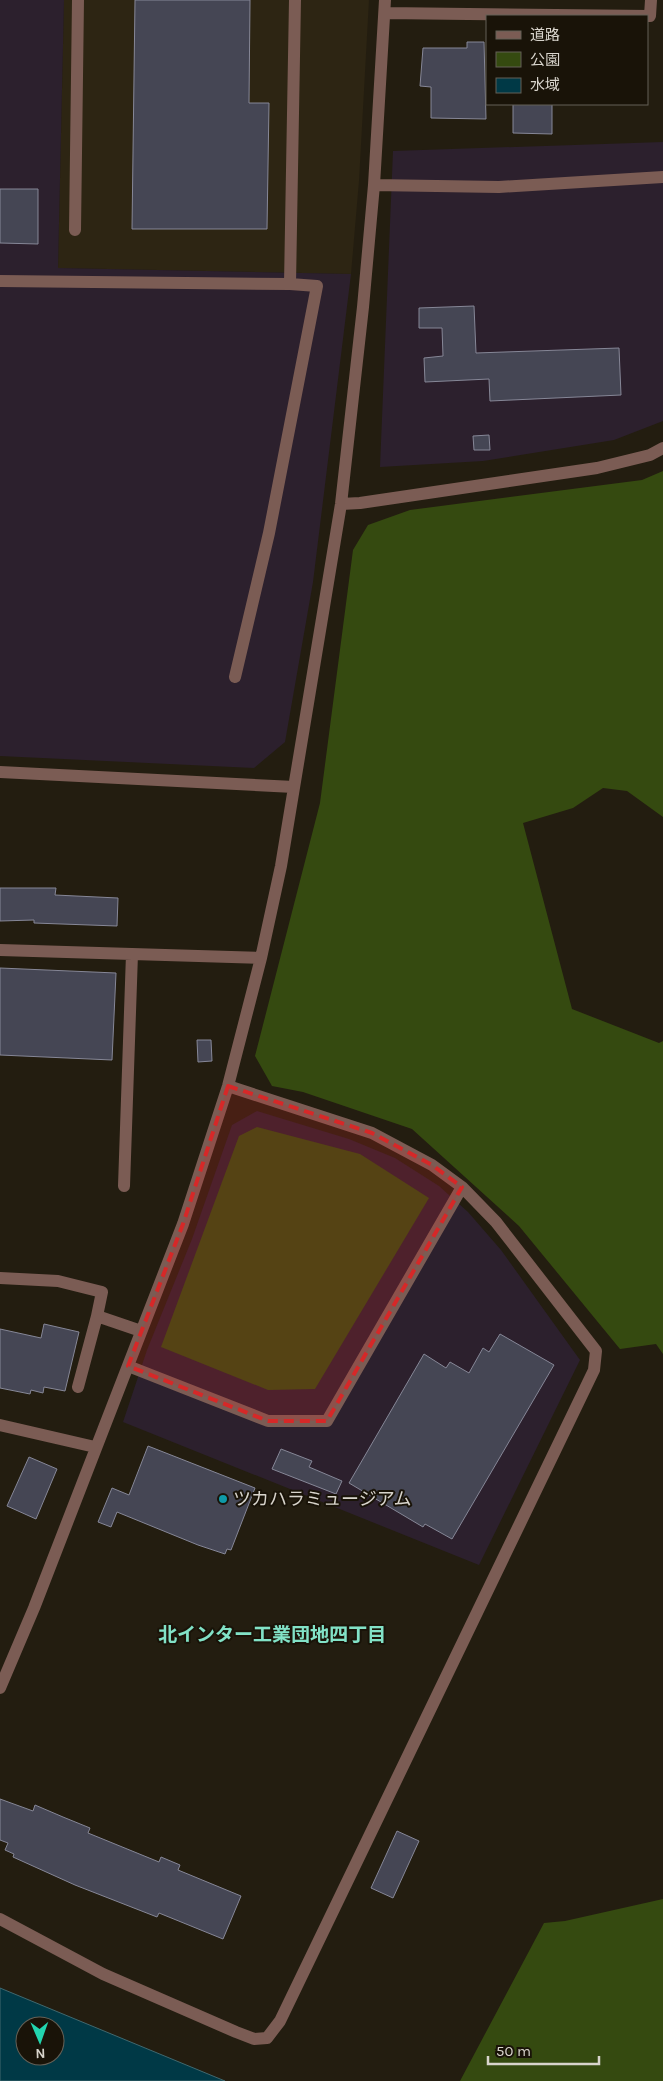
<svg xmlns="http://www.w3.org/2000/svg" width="663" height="2081" font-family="Karla,'Noto Sans JP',sans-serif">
  <rect width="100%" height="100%" fill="#231d10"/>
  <path fill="#2d2513" d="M 64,0 L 369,0 L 359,181 L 351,274 L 58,268 Z"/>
  <path fill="#2c202d" d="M 0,0 L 64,0 L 58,268 L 351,274 L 313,582 L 285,742 L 254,768 L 0,756 Z
    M 663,142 L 663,421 L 614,440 L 483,461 L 380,467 L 393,151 Z
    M 257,1111 L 349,1139 L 395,1158 L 439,1186 L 468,1212 L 501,1250 L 580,1360 L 479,1565 L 123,1422 L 147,1350 L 192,1239 L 232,1125 Z"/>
  <path fill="#354a10" d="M 663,471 L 663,817 L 627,791 L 603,788 L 573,808 L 523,823 L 572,1009 L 659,1043 L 663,1041 L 663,1354 L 656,1344 L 620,1349 L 519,1226 L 412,1129 L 303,1092 L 272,1086 L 255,1056 L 320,803 L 353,550 L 368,525 L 410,510 L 642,480 Z
    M 257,1127 L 360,1154 L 429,1198 L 315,1389 L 268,1390 L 161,1347 L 239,1136 Z
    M 663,1899 L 663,2081 L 460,2081 L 544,1923 L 565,1921 Z"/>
  <path fill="#003946" stroke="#41686e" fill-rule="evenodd" d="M 0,1988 L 225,2081 L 0,2081 ZM 25,2026 L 55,2026 L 55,2056 L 25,2056 Z"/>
  <path fill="#454654" stroke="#868797" d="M 135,0 L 250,0 L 249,103 L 269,103 L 267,229 L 132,229 Z
    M 467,42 L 484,42 L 486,119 L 431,118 L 431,87 L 420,86 L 423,48 L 467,48 Z
    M 513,104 L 552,104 L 552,134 L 513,133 Z
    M 0,189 L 38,189 L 38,244 L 0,243 Z
    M 474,306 L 476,353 L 619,348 L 621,395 L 490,401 L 489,379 L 425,382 L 424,358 L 443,356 L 442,328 L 419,328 L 419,308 Z
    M 489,435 L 490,450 L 474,450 L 473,436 Z
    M 0,888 L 56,888 L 55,895 L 118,898 L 117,926 L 34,923 L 34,920 L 0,921 Z
    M 0,968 L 116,973 L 112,1060 L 0,1055 Z
    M 197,1040 L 211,1040 L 212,1061 L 198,1062 Z
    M 44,1324 L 79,1332 L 65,1391 L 44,1387 L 43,1393 L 31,1390 L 30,1394 L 0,1388 L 0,1329 L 41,1338 Z
    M 500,1334 L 554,1365 L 452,1539 L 425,1524 L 423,1527 L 349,1483 L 424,1354 L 446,1368 L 450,1362 L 469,1373 L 483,1348 L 489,1352 Z
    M 148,1446 L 255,1488 L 231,1550 L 227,1549 L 225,1554 L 198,1545 L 117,1512 L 111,1527 L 98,1522 L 112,1488 L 129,1495 Z
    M 281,1449 L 312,1461 L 309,1467 L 342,1481 L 336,1494 L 272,1469 Z
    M 29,1457 L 57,1469 L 36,1519 L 7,1506 Z
    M 0,1799 L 33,1811 L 35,1805 L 63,1817 L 90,1828 L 88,1833 L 159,1862 L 161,1857 L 180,1865 L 178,1870 L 241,1896 L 223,1939 L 159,1913 L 157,1917 L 75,1885 L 13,1857 L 14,1854 L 5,1850 L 8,1843 L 0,1840 Z
    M 397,1831 L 419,1841 L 393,1898 L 371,1888 Z"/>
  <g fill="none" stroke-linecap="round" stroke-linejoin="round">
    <path stroke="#7b5c54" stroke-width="12" d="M 385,13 L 650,16 L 651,0
      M 374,185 L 499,187 L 663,177
      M 75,230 L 78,0
      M 0,281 L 290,284 L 317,286 L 269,533 L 235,677
      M 290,284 L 295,0
      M 341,504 L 360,503 L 597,468 L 650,455 L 663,448
      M 0,772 L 294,787
      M 0,950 L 261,958
      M 124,1186 L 132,954
      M 0,1278 L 58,1281 L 102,1292 L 97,1316 L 141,1331
      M 128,1366 L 268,1421 L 327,1421 L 462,1187
      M 78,1387 L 97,1316
      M 0,1425 L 95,1447
      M 0,1688 L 34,1608 L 183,1224 L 228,1086 L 261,958 L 281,866 L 341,504 L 363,307 L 374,185 L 385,0
      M 0,1919 L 103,1974 L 236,2032 L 254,2039 L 267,2038 L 280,2021 L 594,1370 L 596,1351 L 496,1222 L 462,1187 L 432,1165 L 372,1133 L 228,1086"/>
  </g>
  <path fill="#d62828" fill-opacity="0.2" stroke="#d62828" stroke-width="4" stroke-dasharray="10 6" stroke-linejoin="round" d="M 228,1086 L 372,1133 L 432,1165 L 462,1187 L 327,1421 L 268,1421 L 128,1366 L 183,1224 Z"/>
  <circle fill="#0f9aa8" stroke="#191308" stroke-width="2" cx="223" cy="1499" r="5"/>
  <g text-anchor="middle" stroke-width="4" stroke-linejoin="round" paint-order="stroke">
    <g font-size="18" fill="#d8d4cc" stroke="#191308" text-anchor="start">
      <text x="233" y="1505">ツカハラミュージアム</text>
    </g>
    <g font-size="19" font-weight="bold" fill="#82e2c7" stroke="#191308">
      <text x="272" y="1641">北インター工業団地四丁目</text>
    </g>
  </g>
  <rect x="486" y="15" width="162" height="90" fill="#191308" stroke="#656056"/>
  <rect x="496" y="31" width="25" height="8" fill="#7b5c54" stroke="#656056"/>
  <text x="530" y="40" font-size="15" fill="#d8d4cc">道路</text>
  <rect x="496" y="52" width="25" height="15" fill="#354a10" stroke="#656056"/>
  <text x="530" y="65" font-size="15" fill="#d8d4cc">公園</text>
  <rect x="496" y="78" width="25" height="15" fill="#003946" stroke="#656056"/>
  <text x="530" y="90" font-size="15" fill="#d8d4cc">水域</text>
  <g transform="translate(40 2041) rotate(178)"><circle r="24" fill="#191308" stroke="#656056"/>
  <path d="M0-4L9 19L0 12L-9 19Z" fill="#22d5af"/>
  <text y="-8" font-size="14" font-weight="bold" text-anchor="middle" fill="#d8d4cc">N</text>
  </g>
  <path d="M488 2056v8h111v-8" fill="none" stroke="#d8d4cc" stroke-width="2.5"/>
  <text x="496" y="2056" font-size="15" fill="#d8d4cc" stroke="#191308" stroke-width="4" paint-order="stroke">50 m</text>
</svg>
